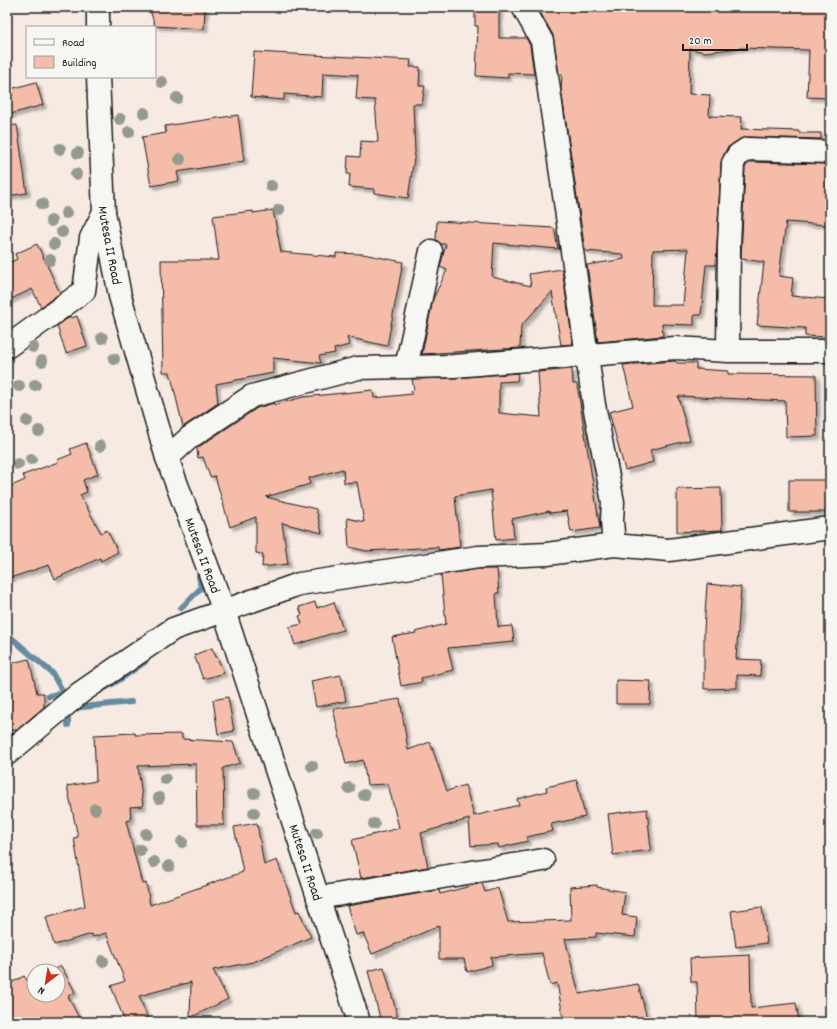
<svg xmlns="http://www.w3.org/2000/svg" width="837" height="1029" font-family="Dekko,sans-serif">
  <defs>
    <filter id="shadow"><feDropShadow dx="3.5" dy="3.5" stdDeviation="1" flood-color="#0004"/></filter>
  </defs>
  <rect width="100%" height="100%" fill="#f6eae3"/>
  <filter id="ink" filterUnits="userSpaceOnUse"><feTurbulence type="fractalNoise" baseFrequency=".025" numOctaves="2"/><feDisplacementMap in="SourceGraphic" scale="8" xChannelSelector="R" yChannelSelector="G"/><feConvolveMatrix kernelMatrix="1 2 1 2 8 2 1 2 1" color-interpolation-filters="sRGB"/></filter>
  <g filter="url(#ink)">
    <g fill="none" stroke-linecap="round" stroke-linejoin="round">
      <path stroke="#668ca1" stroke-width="6" d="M 181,608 L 201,588 L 199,576
        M 7,634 L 52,673 L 63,692
        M 103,689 C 118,682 131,671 145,662
        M 49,696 L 65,692
        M 73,708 L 131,702
        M 68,725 L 68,709"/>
    </g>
    <path fill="#f4bca9" stroke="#1c1c1c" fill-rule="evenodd" filter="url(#shadow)" d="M 149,7 L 205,7 L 204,29 L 155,26 Z
      M 475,7 L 499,7 L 499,38 L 526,38 L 530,45 L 534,74 L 508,73 L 508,78 L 476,76 L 478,26 L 475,26 Z
      M 537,7 L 830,7 L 830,98 L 807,97 L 809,50 L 741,48 L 705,52 L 690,49 L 689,94 L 710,95 L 709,116 L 742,117 L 741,129 L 799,131 L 799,133 L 821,133 L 821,139 L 747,137 L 740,139 L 727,148 L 721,162 L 716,265 L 706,265 L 701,315 L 694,315 L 694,325 L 662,324 L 663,336 L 598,342 L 587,265 L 624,259 L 623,254 L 585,251 L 561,89 L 562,75 L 559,74 L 553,35 ZM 688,249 L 683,305 L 652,305 L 653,250 Z
      M 254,52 L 411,60 L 410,67 L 420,67 L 419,86 L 425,86 L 422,104 L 413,104 L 415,152 L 408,198 L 374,193 L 374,189 L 349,187 L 350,174 L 347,174 L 348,156 L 360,157 L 361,141 L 378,142 L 375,100 L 356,99 L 358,75 L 323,73 L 322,97 L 284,94 L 284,100 L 251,97 Z
      M 36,82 L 43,105 L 7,115 L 7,90 Z
      M 238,115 L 244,161 L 177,172 L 179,181 L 151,186 L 142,137 L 166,133 L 165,126 Z
      M 17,125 L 27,193 L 7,196 L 7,126 Z
      M 751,162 L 826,164 L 828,225 L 786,222 L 779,276 L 793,278 L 791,296 L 830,299 L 829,337 L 805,336 L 805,328 L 757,325 L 764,262 L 741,259 L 745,167 Z
      M 273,210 L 281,252 L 336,257 L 336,253 L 363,254 L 403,262 L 387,346 L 347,337 L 349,345 L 334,349 L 335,353 L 319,356 L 321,363 L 273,358 L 273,373 L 216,384 L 218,403 L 183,427 L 170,372 L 163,372 L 161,260 L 219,260 L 213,216 L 253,211 L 253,213 Z
      M 437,221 L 554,228 L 558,249 L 494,243 L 492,277 L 531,286 L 529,274 L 562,269 L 573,344 L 561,345 L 552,292 L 521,326 L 520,348 L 422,354 L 433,299 L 447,270 L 440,267 L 446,244 L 441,244 L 436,240 Z
      M 37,244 L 60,293 L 41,307 L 32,289 L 7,301 L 7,264 L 17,259 L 15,254 Z
      M 71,316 L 72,318 L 77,316 L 87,346 L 66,353 L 57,326 Z
      M 675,361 L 677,363 L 696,363 L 696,369 L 728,371 L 728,374 L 816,375 L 817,436 L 786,437 L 785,401 L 678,396 L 690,440 L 650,450 L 653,462 L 625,470 L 609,412 L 633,406 L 623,365 Z
      M 572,369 L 573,384 L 577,384 L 600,528 L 571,532 L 567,511 L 550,513 L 549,511 L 512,519 L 514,538 L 496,540 L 491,490 L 455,496 L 460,547 L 438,550 L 438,547 L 367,551 L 349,547 L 347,518 L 364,522 L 357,482 L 344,483 L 343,469 L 309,478 L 310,484 L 266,497 L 316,509 L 322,533 L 282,523 L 288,564 L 262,567 L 263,554 L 256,553 L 256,517 L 230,527 L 215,476 L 210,477 L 203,457 L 198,458 L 197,448 L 257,408 L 274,403 L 274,405 L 303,397 L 373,390 L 374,398 L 412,394 L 411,391 L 414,390 L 412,379 L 454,378 L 518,373 L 517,381 L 499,382 L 499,413 L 541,417 L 538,372 Z
      M 86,443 L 98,474 L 83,480 L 87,492 L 80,495 L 101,533 L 107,530 L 118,552 L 101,561 L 100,558 L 55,579 L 49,565 L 7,579 L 7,488 L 25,480 L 23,475 L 58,462 L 57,460 L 72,454 L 70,449 Z
      M 789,480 L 830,480 L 830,512 L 789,512 Z
      M 721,488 L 722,530 L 677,532 L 677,489 Z
      M 479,569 L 497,569 L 499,593 L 496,593 L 498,627 L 512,626 L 514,642 L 448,648 L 453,670 L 421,678 L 422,682 L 401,686 L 392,637 L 416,633 L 415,632 L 446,624 L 441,575 Z
      M 707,584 L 741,587 L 736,659 L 761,660 L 760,676 L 737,675 L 737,688 L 704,689 L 704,630 Z
      M 315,602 L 317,608 L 334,602 L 343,630 L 295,645 L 289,627 L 302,624 L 299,616 L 302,615 L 299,607 Z
      M 212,648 L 216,657 L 217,657 L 224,673 L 203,679 L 194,655 Z
      M 29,659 L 37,693 L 44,693 L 44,707 L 17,730 L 7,730 L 7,712 L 10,712 L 7,664 Z
      M 341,675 L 346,701 L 316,707 L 311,681 Z
      M 616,680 L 651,681 L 650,704 L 616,704 Z
      M 228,697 L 234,731 L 218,734 L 213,700 Z
      M 400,699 L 408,750 L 430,742 L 447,791 L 465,785 L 474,816 L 519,805 L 517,799 L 547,791 L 546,787 L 577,780 L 585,817 L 551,824 L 553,831 L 527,837 L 528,841 L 499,848 L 498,844 L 471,846 L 469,819 L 421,833 L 428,867 L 361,878 L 352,840 L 399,828 L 388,784 L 367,785 L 363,760 L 346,764 L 333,709 Z
      M 135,733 L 135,735 L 182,734 L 182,739 L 233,742 L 240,763 L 223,768 L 224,825 L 197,825 L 196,764 L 138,766 L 143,806 L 130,807 L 131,820 L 126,821 L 142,884 L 146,883 L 150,905 L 243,872 L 234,827 L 257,823 L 264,865 L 277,860 L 296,912 L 299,911 L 311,937 L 253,962 L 213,970 L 228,999 L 190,1018 L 191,982 L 139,996 L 149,1022 L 125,1022 L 111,986 L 125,981 L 106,933 L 93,937 L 92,934 L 54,945 L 46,917 L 85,906 L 74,838 L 78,837 L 67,786 L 96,781 L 94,735 Z
      M 647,809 L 651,850 L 613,855 L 608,814 Z
      M 482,883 L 485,892 L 498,888 L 508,922 L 571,920 L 570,887 L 597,885 L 597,887 L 625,892 L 622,915 L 637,917 L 635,937 L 596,933 L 596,937 L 565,939 L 579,994 L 638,984 L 648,1022 L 564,1022 L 557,983 L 550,985 L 542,953 L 491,957 L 492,965 L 467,972 L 464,959 L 439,959 L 439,926 L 372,954 L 363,933 L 356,935 L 347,906 L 439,890 L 440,894 Z
      M 762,907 L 767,943 L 736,947 L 731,911 Z
      M 750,955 L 751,1008 L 796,1003 L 799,1022 L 698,1022 L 697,982 L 691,982 L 690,958 Z
      M 61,966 L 75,992 L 68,996 L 81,1022 L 7,1022 L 7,985 L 24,976 L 29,983 L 34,980 L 34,995 L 58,995 L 58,971 L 51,971 Z
      M 384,967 L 399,1022 L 381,1022 L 368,971 Z"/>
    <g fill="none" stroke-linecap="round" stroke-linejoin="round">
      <g stroke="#1c1c1c" stroke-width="25">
        <path id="street" d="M 523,7 L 542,41 L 594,405 L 613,502 L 612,521 L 614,545
          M 7,347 L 84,291 L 91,238 L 104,212
          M 728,351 L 729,244 L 733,163 L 738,155 L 747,149 L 830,152
          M 406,367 L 431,251
          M 167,458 L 189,438 L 252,396 L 358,368 L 454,366 L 675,348 L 728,351 L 830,351
          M 7,754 L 80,693 L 173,629 L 299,584 L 478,557 L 547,554 L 614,545 L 669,550 L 830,528
          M 318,898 L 543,860"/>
      </g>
      <g stroke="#1c1c1c" stroke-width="25">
        <g id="secondary">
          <path d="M 98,27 L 98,7"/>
          <path id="s1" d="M 98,77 L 104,212 L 120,296 L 167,458 L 224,611 L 359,1022"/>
        </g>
      </g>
      <use href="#street" stroke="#f6f6f2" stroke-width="22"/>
      <use href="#secondary" stroke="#f6f6f2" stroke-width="22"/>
    </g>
    <g fill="#959a8e">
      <circle cx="162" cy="82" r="6"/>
      <circle cx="177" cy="98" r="6"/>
      <circle cx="144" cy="113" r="6"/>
      <circle cx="120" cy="119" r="6"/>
      <circle cx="129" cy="132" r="6"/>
      <circle cx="60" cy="149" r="6"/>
      <circle cx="78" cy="153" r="6"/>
      <circle cx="180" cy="159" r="6"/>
      <circle cx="76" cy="174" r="6"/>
      <circle cx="271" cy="186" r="6"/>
      <circle cx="42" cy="204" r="6"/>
      <circle cx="279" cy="210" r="6"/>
      <circle cx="66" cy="213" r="6"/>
      <circle cx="51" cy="221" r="6"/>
      <circle cx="62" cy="232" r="6"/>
      <circle cx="54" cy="244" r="6"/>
      <circle cx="50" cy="260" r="6"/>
      <circle cx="102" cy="338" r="6"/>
      <circle cx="33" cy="347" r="6"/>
      <circle cx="114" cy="359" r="6"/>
      <circle cx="42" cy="361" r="6"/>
      <circle cx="35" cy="385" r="6"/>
      <circle cx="19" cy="386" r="6"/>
      <circle cx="27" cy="421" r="6"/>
      <circle cx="39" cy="431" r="6"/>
      <circle cx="100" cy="446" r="6"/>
      <circle cx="31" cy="459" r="6"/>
      <circle cx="18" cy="464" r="6"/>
      <circle cx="312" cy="766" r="6"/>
      <circle cx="165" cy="779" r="6"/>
      <circle cx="349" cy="788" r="6"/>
      <circle cx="254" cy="793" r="6"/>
      <circle cx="364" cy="795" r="6"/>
      <circle cx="159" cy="798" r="6"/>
      <circle cx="95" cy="809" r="6"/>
      <circle cx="254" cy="813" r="6"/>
      <circle cx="374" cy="824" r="6"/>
      <circle cx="317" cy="833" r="6"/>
      <circle cx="146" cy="834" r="6"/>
      <circle cx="182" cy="842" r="6"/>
      <circle cx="140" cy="850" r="6"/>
      <circle cx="154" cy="862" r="6"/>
      <circle cx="169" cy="866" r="6"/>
      <circle cx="103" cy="961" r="6"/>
    </g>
  </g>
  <g text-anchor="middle" stroke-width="4" stroke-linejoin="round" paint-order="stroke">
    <g font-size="14" fill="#1c1c1c" stroke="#f6f6f2">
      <text dy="5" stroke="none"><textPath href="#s1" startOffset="169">Mutesa II Road</textPath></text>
      <text dy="5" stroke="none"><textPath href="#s1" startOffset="493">Mutesa II Road</textPath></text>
      <text dy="5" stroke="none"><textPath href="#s1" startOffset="817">Mutesa II Road</textPath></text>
    </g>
  </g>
  <rect width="837" height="1029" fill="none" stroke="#f6f6f2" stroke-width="24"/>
  <rect x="12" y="12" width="813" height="1005" fill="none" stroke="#1c1c1c" stroke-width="1.5" filter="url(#ink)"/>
  <rect x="26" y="26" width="130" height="52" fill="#f6f6f2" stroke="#9f9f9c"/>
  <rect x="34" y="39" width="20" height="6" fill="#f6f6f2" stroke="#9f9f9c"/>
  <text x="62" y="46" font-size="12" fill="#1c1c1c">Road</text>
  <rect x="34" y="56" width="20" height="12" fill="#f4bca9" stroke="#9f9f9c"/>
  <text x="62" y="66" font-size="12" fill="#1c1c1c">Building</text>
  <g transform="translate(46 983) rotate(211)"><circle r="19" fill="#f6f6f2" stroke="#9f9f9c"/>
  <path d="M0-3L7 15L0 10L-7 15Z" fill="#c8321e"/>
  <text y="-6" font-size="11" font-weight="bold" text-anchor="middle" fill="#1c1c1c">N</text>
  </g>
  <path d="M683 44v6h64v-6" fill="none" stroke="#1c1c1c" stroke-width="2"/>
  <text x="689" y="44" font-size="12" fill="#1c1c1c" stroke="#f6f6f2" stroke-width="3" paint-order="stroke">20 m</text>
</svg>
